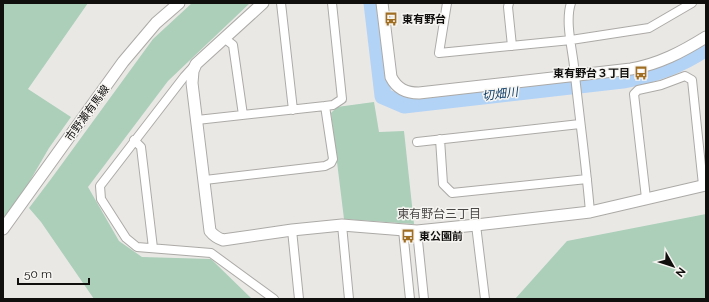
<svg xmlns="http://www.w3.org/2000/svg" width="709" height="302" font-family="Raleway,'Noto Sans JP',sans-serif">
  <rect width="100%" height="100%" fill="#eae8e5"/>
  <path fill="#abcfb9" d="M 3,3 L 88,3 L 28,89 L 71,117 L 49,148 L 24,191 L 3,219 Z
    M 192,3 L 250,3 L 168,81 L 88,187 L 119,241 L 142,257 L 211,259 L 252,299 L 94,299 L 41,222 L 29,208 L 51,179 L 153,39 Z
    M 374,102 L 379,132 L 404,131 L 414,224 L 344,219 L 331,113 L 337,107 Z
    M 706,214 L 706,299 L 515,299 L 567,241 Z"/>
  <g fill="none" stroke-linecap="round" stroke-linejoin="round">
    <path stroke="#b3d3f6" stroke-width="17" d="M 372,3 L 383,96 L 404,105 L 623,80 C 653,75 681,65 706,48"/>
    <g stroke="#acaaa7" stroke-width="10">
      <path id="street" d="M 281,3 L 293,110
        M 447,3 L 439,53 L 571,40 L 649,28 L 692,3
        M 509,3 L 508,7 L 512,46
        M 571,3 C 565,21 572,48 574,66 C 579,115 586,163 590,212
        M 224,38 L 233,45 L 243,115
        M 195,65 L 184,77 L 100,186 L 101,199 L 126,238 L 137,247 L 211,253 L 274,299
        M 325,106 L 333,105 L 342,99 L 332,3
        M 197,120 L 325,106 L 333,159 L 331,163 L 325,166 L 205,180
        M 440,139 L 443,184 L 452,193 L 587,179
        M 134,140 L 141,147 L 153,248
        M 417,142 L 580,124
        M 646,198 L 634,94 L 638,90 L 661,85 L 685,76 L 692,80 L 703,185
        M 342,225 L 349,299
        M 476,225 L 485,299
        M 292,230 L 299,299
        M 403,230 L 410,299
        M 417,231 L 424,299"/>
    </g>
    <g stroke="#acaaa7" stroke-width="13">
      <path id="secondary" d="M 263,3 L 196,64 L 193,71 L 192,83 L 210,231 C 214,236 217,238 223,240 L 292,230 L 342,225 L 417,231 L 476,225 L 590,212 L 706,185
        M 382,3 L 391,77 C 397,89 406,93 419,93 L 631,69 C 659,64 682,52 706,37
        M 3,229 L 123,62 L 156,23 L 179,3"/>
    </g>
    <use href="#street" stroke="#fff" stroke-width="8"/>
    <use href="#secondary" stroke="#fff" stroke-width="11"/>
  </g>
  <defs>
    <g id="bus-bare" transform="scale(1.08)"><path d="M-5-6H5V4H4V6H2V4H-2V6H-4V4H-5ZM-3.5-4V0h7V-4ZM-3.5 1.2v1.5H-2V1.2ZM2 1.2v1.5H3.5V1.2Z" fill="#a06e23" stroke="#f7f5f2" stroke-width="2.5" paint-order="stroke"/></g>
  </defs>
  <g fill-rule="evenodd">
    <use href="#bus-bare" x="391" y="19"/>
    <use href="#bus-bare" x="641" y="73"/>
    <use href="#bus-bare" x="408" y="236"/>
  </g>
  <g text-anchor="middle" stroke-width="3" stroke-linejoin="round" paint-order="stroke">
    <g font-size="11" font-weight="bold" fill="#100f0e" stroke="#f7f5f2" text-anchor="start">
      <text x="402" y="23">東有野台</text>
      <text x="630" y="77" text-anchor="end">東有野台３丁目</text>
      <text x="419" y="240">東公園前</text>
    </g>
    <g font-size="11" fill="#100f0e" stroke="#f7f5f2">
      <text transform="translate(87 113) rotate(-54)" y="4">市野瀬有馬線</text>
    </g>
    <g font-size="12" font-style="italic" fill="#0a3a66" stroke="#f7f5f2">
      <text transform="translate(500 94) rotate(-7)" y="4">切畑川</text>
    </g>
    <g font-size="12" fill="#4a4846" stroke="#f7f5f2">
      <text x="439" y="218">東有野台三丁目</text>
    </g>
  </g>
  <rect width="709" height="302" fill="none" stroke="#100f0e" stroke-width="8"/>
  <g transform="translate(673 266) rotate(129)" stroke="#f7f5f2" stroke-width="3" paint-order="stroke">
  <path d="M0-3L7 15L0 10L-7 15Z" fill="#100f0e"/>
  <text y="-6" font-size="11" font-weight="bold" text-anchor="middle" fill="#100f0e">N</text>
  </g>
  <path d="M18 278v6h71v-6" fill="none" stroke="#100f0e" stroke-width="2"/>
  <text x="24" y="278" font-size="12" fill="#100f0e" stroke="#f7f5f2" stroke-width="3" paint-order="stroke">50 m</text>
</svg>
